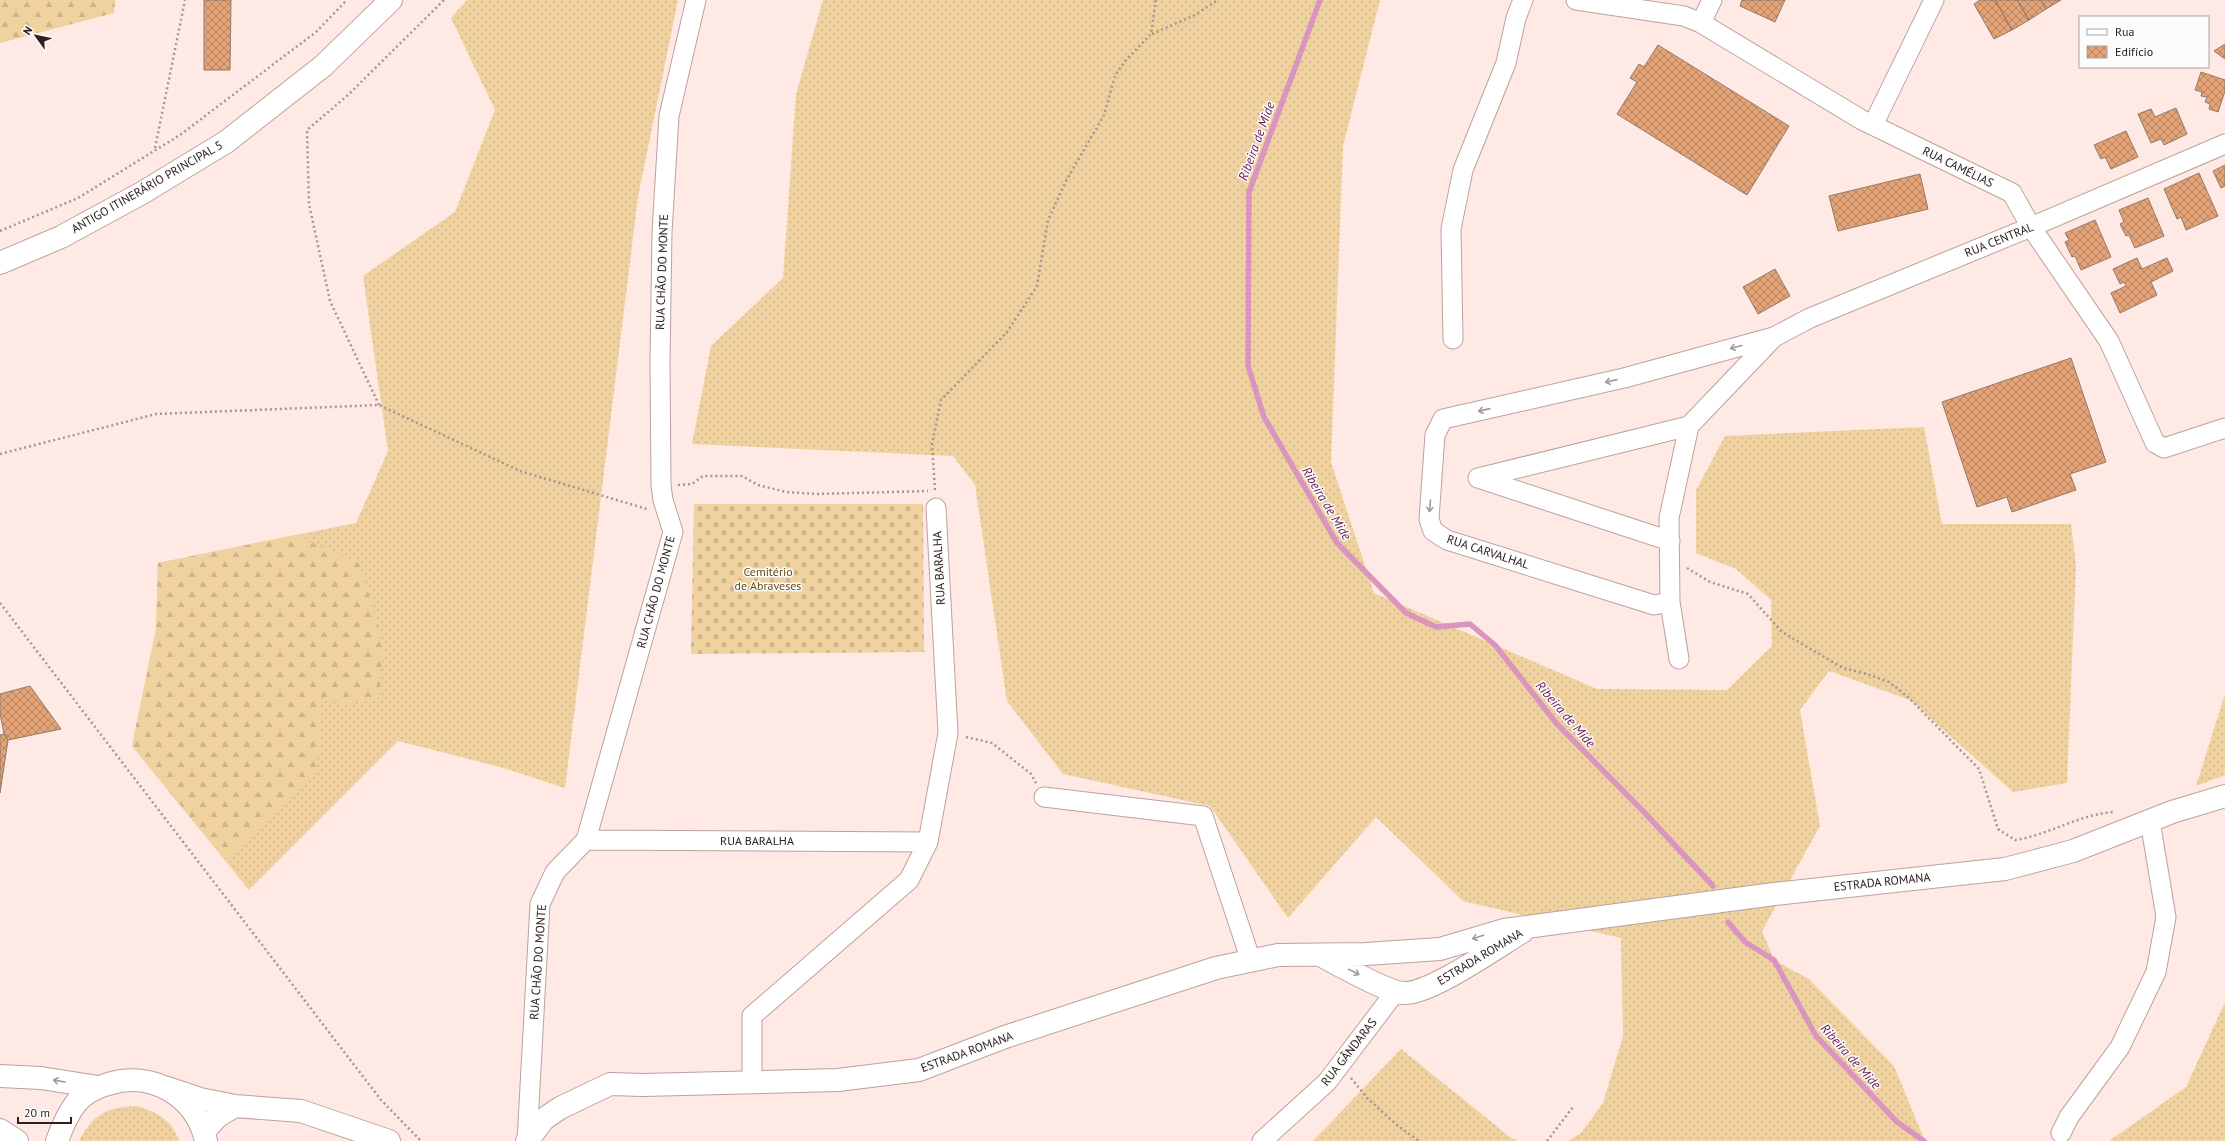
<svg xmlns="http://www.w3.org/2000/svg" width="2225" height="1141" font-family="'PT Sans',sans-serif">
  <defs>
    <pattern id="grass-dots" width="8" height="8" patternUnits="userSpaceOnUse"><rect width="8" height="8" fill="#f0d2a0"/><path d="M2 2h.1M6 6h.1" fill="none" stroke="#ceb489" stroke-width="1.8" stroke-linecap="round"/></pattern>
    <pattern id="forest-firs" width="22" height="20" patternUnits="userSpaceOnUse"><rect width="22" height="20" fill="#f0d2a0"/><path d="M5 1l3.5 6h-7zM16 11l3.5 6h-7z" fill="#ceb489"/></pattern>
    <pattern id="cemetery-stones" width="16" height="16" patternUnits="userSpaceOnUse"><rect width="16" height="16" fill="#f0d2a0"/><path d="M2 7V4a2 2 0 0 1 4 0v3zM10 15v-3a2 2 0 0 1 4 0v3z" fill="#ceb489"/></pattern>
    <pattern id="building-cross-hatch" width="8" height="8" patternUnits="userSpaceOnUse"><rect width="8" height="8" fill="#e3a376"/><path d="M0 0l8 8M0 8l8-8" fill="none" stroke="#b88460"/></pattern>
  </defs>
  <rect width="100%" height="100%" fill="#ffe9e4"/>
  <path fill="url(#grass-dots)" d="M 467,0 L 678,0 L 638,197 L 565,788 L 500,767 L 398,741 L 249,890 L 132,746 L 156,629 L 158,563 L 356,523 L 388,451 L 363,276 L 455,212 L 495,110 L 451,18 Z
    M 823,0 L 1380,0 L 1343,146 L 1331,462 L 1374,593 L 1597,689 L 1727,690 L 1772,646 L 1771,600 L 1736,569 L 1696,553 L 1696,490 L 1725,436 L 1924,427 L 1942,524 L 2071,524 L 2076,565 L 2067,783 L 2013,792 L 1910,700 L 1829,671 L 1800,710 L 1820,826 L 1762,931 L 1774,960 L 1809,979 L 1894,1066 L 1925,1141 L 1568,1141 L 1581,1133 L 1603,1103 L 1623,1036 L 1621,938 L 1463,901 L 1376,817 L 1288,918 L 1210,806 L 1063,774 L 1007,701 L 975,485 L 953,456 L 692,444 L 711,346 L 783,278 L 796,94 Z
    M 2225,694 L 2225,775 L 2196,786 Z
    M 2225,1002 L 2225,1141 L 2109,1141 L 2186,1087 Z
    M 1401,1049 L 1510,1137 L 1518,1141 L 1313,1141 Z
    M 136,1106 C 155,1111 173,1120 179,1141 L 79,1141 C 92,1115 107,1107 136,1106 Z"/>
  <path fill="url(#forest-firs)" d="M 0,0 L 115,0 L 114,13 L 0,43 Z
    M 294,535 L 360,563 L 383,645 L 379,698 L 345,706 L 321,697 L 321,731 L 316,772 L 225,860 L 132,746 L 156,629 L 158,563 Z"/>
  <path fill="url(#cemetery-stones)" d="M 694,504 L 923,504 L 924,652 L 691,654 Z"/>
  <g fill="none" stroke-linecap="round" stroke-linejoin="round">
    <path stroke="#d995be" stroke-width="5.5" d="M 1320,0 L 1249,192 L 1248,366 L 1264,417 L 1337,543 L 1406,613 L 1436,627 L 1470,624 L 1495,645 L 1557,724 L 1643,811 L 1713,886
      M 1728,922 L 1745,942 L 1774,960 L 1816,1036 L 1897,1122 L 1924,1141"/>
  </g>
  <path fill="url(#building-cross-hatch)" stroke="#8f7b6e" d="M 204,0 L 231,0 L 230,70 L 204,70 Z
    M 1742,0 L 1785,0 L 1775,22 L 1740,6 Z
    M 1980,0 L 1995,0 L 2012,30 L 1994,39 L 1974,4 Z
    M 1995,0 L 2017,0 L 2029,20 L 2012,30 Z
    M 2017,0 L 2041,0 L 2046,9 L 2029,20 Z
    M 2041,0 L 2061,0 L 2046,9 Z
    M 2225,44 L 2225,59 L 2214,51 Z
    M 1658,45 L 1789,126 L 1747,195 L 1617,114 L 1637,82 L 1630,78 L 1639,64 L 1644,67 Z
    M 2201,72 L 2225,80 L 2225,91 L 2218,112 L 2209,109 L 2210,104 L 2205,102 L 2207,97 L 2201,96 L 2202,92 L 2195,90 Z
    M 2176,108 L 2187,134 L 2164,145 L 2161,139 L 2151,143 L 2138,114 L 2151,109 L 2155,117 Z
    M 2126,131 L 2138,157 L 2111,169 L 2105,157 L 2101,159 L 2094,145 Z
    M 2225,165 L 2225,186 L 2221,188 L 2213,171 Z
    M 2199,173 L 2218,216 L 2186,230 L 2181,217 L 2177,219 L 2164,189 Z
    M 1920,174 L 1928,209 L 1838,231 L 1829,196 Z
    M 2148,198 L 2164,236 L 2135,248 L 2129,235 L 2126,236 L 2120,224 L 2124,222 L 2119,210 Z
    M 2095,220 L 2111,257 L 2081,270 L 2075,256 L 2072,257 L 2065,242 L 2069,240 L 2065,233 Z
    M 2137,258 L 2142,269 L 2167,258 L 2173,271 L 2151,282 L 2157,295 L 2120,313 L 2111,293 L 2126,286 L 2124,282 L 2120,284 L 2113,269 Z
    M 1775,269 L 1790,296 L 1758,314 L 1743,287 Z
    M 2071,358 L 2106,462 L 2070,474 L 2076,490 L 2012,512 L 2007,497 L 1977,507 L 1942,402 Z
    M 30,686 L 61,729 L 8,740 L 4,734 L 0,713 L 0,694 Z
    M 4,734 L 8,740 L 0,793 L 0,735 Z"/>
  <g fill="none" stroke-linecap="round" stroke-linejoin="round">
    <g stroke="#bca29d" stroke-width="21">
      <path id="street" d="M 1576,0 L 1684,16 L 1701,23 L 1862,120 L 2012,193 L 2031,227 L 2109,341 L 2155,443 L 2164,448 L 2225,428
        M 1701,23 L 1712,0
        M 1873,125 L 1934,0
        M 1774,337 L 1689,426 L 1669,518 L 1670,602 L 1654,605 L 1447,540 L 1433,531 L 1429,519 L 1435,435 L 1443,419 L 1624,378 L 1774,337 L 1810,318 L 2031,227 L 2225,144
        M 1453,339 L 1451,229 L 1463,170 L 1506,63 L 1516,18 L 1523,0
        M 1478,478 L 1689,426
        M 1478,478 L 1670,541
        M 1670,602 L 1679,659
        M 1044,797 L 1203,816 L 1251,961
        M 586,840 L 928,842
        M 752,1082 L 752,1016 L 909,880 L 928,842 L 948,733 L 936,508
        M 2061,1133 L 2069,1117 L 2120,1047 L 2156,972 L 2166,917 L 2150,821
        M 527,1141 L 540,904 L 555,872 L 586,840 L 673,532 L 663,500 L 661,485 L 660,362 L 662,232 L 669,116 L 696,0
        M 1262,1141 L 1327,1082 L 1396,991"/>
    </g>
    <g stroke="#bca29d" stroke-width="24">
      <path id="secondary" d="M 1322,956 C 1339,965 1387,992 1403,993 C 1429,995 1497,947 1522,932
        M 167,1088 L 200,1099 L 235,1106 L 301,1111 L 389,1141
        M 204,1131 L 218,1116 L 235,1106
        M 527,1141 L 544,1119 L 560,1108 L 610,1084 L 643,1085 L 838,1080 L 919,1070 L 1005,1037 L 1216,968 L 1278,955 L 1366,954 L 1440,949 L 1504,930 L 1774,894 L 2005,869 L 2073,851 L 2172,812 L 2225,796"/>
    </g>
    <g stroke="#bca29d" stroke-width="24">
      <path id="primary" d="M 0,1076 L 41,1078 L 98,1087
        M 0,1130 L 17,1141
        M 57,1141 C 62,1127 67,1115 76,1103 C 84,1094 97,1087 108,1084 C 152,1070 196,1096 206,1141"/>
    </g>
    <g stroke="#bca29d" stroke-width="24">
      <path id="highway" d="M 0,263 L 61,237 L 142,193 L 226,142 L 323,66 L 391,0"/>
    </g>
    <path stroke="#a69591" stroke-width="2.5" stroke-dasharray="2 3" stroke-linecap="butt" d="M 1152,34 L 1193,16 L 1218,0
      M 155,148 L 185,0
      M 0,231 L 78,198 L 180,135 L 316,32 L 347,0
      M 379,405 L 330,301 L 309,204 L 307,130 L 348,95 L 444,0
      M 0,454 L 156,414 L 379,405 L 520,471 L 647,509
      M 678,485 L 692,484 L 703,476 L 742,476 L 758,485 L 786,492 L 817,494 L 928,491
      M 935,490 L 932,444 L 941,400 L 1007,332 L 1037,286 L 1048,220 L 1066,181 L 1104,115 L 1115,76 L 1125,61 L 1151,34 L 1156,0
      M 1687,568 L 1710,582 L 1748,594 L 1782,632 L 1843,668 L 1867,674 L 1889,682 L 1907,696 L 1979,769 L 1998,829 L 2015,840 C 2049,835 2080,814 2114,812
      M 0,603 L 381,1100 L 421,1141
      M 966,737 L 992,743 L 1031,774 L 1036,783
      M 1351,1078 L 1368,1099 L 1398,1126 L 1419,1141
      M 1547,1141 L 1573,1107"/>
    <use href="#street" stroke="#fff" stroke-width="19"/>
    <use href="#secondary" stroke="#fff" stroke-width="22"/>
    <use href="#primary" stroke="#fff" stroke-width="22"/>
    <use href="#highway" stroke="#fff" stroke-width="22"/>
  </g>
  <defs><path id="oneway-shaft" d="M-6 0H5M1.5-3L5.5 0L1.5 3" fill="none" stroke-width="1.6" stroke-linecap="round" stroke-linejoin="round"/></defs>
  <g stroke="#a09b9a">
    <use href="#oneway-shaft" transform="translate(1736 347) rotate(165)"/>
    <use href="#oneway-shaft" transform="translate(1611 381) rotate(167)"/>
    <use href="#oneway-shaft" transform="translate(1484 410) rotate(167)"/>
    <use href="#oneway-shaft" transform="translate(1430 506) rotate(95)"/>
    <use href="#oneway-shaft" transform="translate(1478 937) rotate(162)"/>
    <use href="#oneway-shaft" transform="translate(1354 972) rotate(27)"/>
    <use href="#oneway-shaft" transform="translate(59 1081) rotate(-170)"/>
  </g>
  <g text-anchor="middle" stroke-width="3" stroke-linejoin="round" paint-order="stroke">
    <g font-size="12" fill="#2b211f" stroke="#fcfcfc">
      <text transform="translate(1958 167) rotate(26)" y="4">RUA CAMÉLIAS</text>
      <text transform="translate(147 187) rotate(-30)" y="4">ANTIGO ITINERÁRIO PRINCIPAL 5</text>
      <text transform="translate(1999 240) rotate(-22)" y="4">RUA CENTRAL</text>
      <text transform="translate(662 272) rotate(-88)" y="4">RUA CHÃO DO MONTE</text>
      <text transform="translate(1488 552) rotate(18)" y="4">RUA CARVALHAL</text>
      <text transform="translate(939 568) rotate(-93)" y="4">RUA BARALHA</text>
      <text transform="translate(656 592) rotate(-75)" y="4">RUA CHÃO DO MONTE</text>
      <text x="757" y="845">RUA BARALHA</text>
      <text transform="translate(1882 882) rotate(-6)" y="4">ESTRADA ROMANA</text>
      <text transform="translate(1480 957) rotate(-31)" y="4">ESTRADA ROMANA</text>
      <text transform="translate(538 962) rotate(-86)" y="4">RUA CHÃO DO MONTE</text>
      <text transform="translate(967 1052) rotate(-20)" y="4">ESTRADA ROMANA</text>
      <text transform="translate(1349 1052) rotate(-52)" y="4">RUA GÂNDARAS</text>
    </g>
    <g font-size="12" fill="#664b17" stroke="#fcfcfc">
      <text x="768" y="576">Cemitério<tspan x="768" dy="14">de Abraveses</tspan></text>
    </g>
    <g font-size="13" font-style="italic" fill="#65164d" stroke="#fcfcfc">
      <text transform="translate(1256 141) rotate(-70)" y="5">Ribeira de Mide</text>
      <text transform="translate(1327 503) rotate(59)" y="5">Ribeira de Mide</text>
      <text transform="translate(1566 714) rotate(49)" y="5">Ribeira de Mide</text>
      <text transform="translate(1851 1056) rotate(48)" y="5">Ribeira de Mide</text>
    </g>
  </g>
  <rect x="2079" y="16" width="130" height="52" fill="#fcfcfc" stroke="#a8a4a4"/>
  <rect x="2087" y="29" width="20" height="6" fill="#ffffff" stroke="#a8a4a4"/>
  <text x="2115" y="36" font-size="12" fill="#2b211f">Rua</text>
  <rect x="2087" y="46" width="20" height="12" fill="url(#building-cross-hatch)" stroke="#a8a4a4"/>
  <text x="2115" y="56" font-size="12" fill="#2b211f">Edifício</text>
  <g transform="translate(36 36) rotate(303)" stroke="#fcfcfc" stroke-width="3" paint-order="stroke">
  <path d="M0-3L7 15L0 10L-7 15Z" fill="#2b211f"/>
  <text y="-6" font-size="11" font-weight="bold" text-anchor="middle" fill="#2b211f">N</text>
  </g>
  <path d="M18 1117v6h53v-6" fill="none" stroke="#2b211f" stroke-width="2"/>
  <text x="24" y="1117" font-size="12" fill="#2b211f" stroke="#fcfcfc" stroke-width="3" paint-order="stroke">20 m</text>
</svg>
